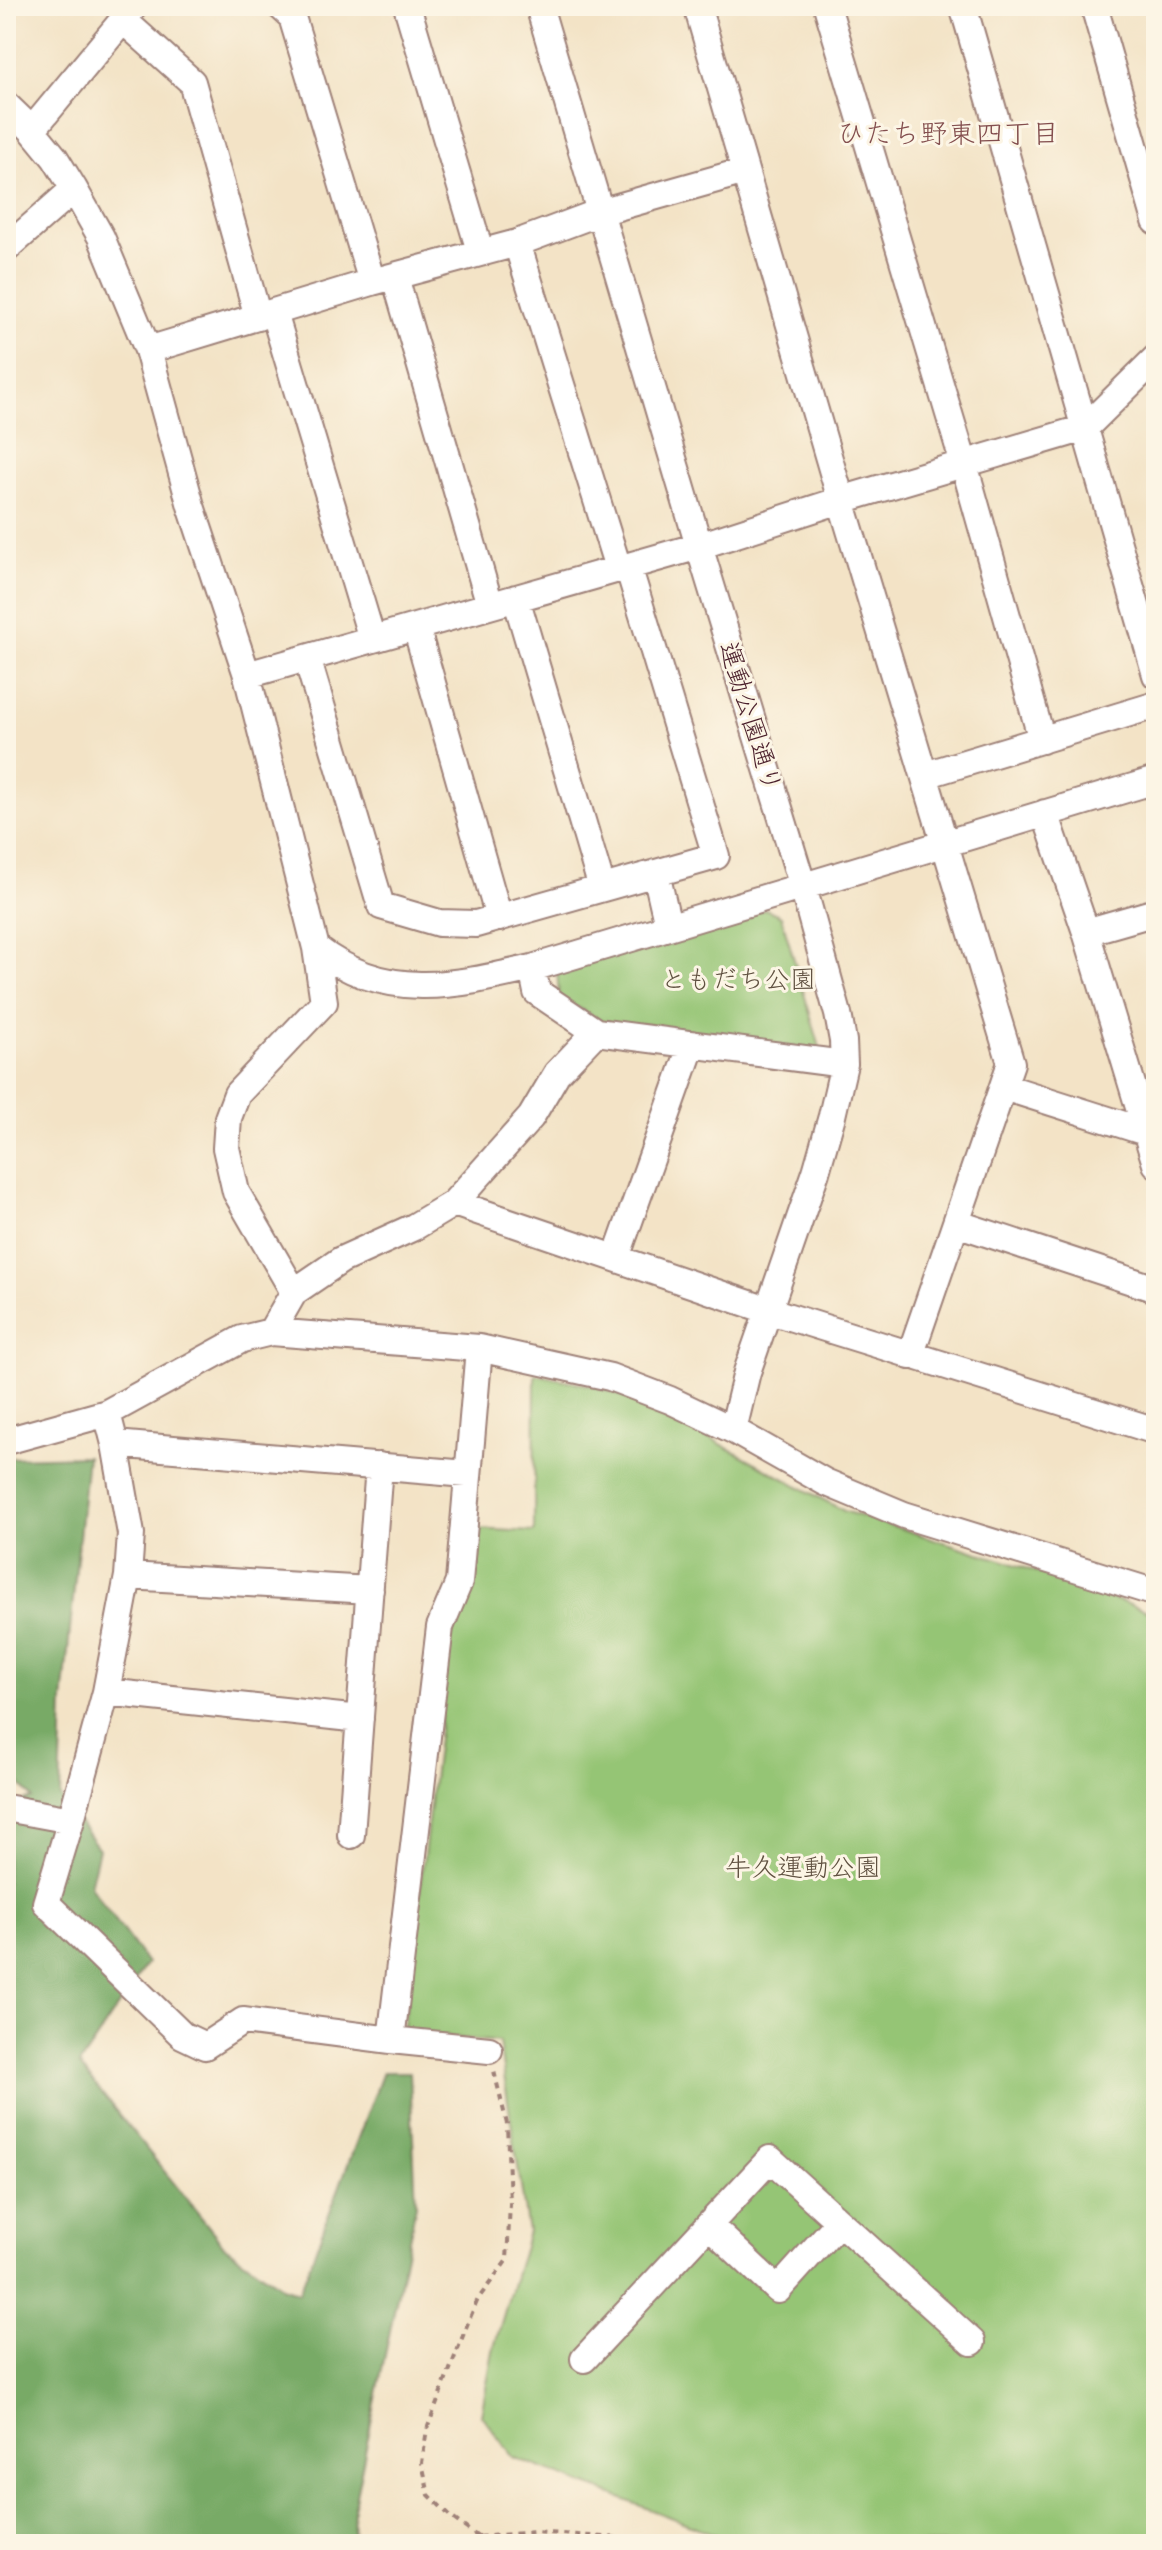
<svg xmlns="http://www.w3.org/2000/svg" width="1162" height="2550" font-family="Delius,'Klee One',sans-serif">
  <rect width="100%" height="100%" fill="#fcf5e5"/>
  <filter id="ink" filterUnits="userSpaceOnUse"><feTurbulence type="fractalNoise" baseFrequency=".0125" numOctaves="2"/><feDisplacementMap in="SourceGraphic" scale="16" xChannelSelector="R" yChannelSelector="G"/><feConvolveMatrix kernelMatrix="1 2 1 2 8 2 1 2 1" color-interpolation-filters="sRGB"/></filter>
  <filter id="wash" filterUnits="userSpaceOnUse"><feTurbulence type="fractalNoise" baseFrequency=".006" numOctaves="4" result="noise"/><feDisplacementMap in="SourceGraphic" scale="32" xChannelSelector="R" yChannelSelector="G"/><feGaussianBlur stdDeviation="1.8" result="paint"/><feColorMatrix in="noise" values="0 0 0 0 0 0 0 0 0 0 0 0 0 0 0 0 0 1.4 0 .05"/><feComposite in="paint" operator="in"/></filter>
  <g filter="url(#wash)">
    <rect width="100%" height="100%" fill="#f3e3c6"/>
    <path fill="#95c574" stroke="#707250" stroke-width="2" d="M 766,909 L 781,916 L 821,1051 L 603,1022 L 559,997 L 557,971 Z
      M 535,1374 L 594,1386 L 647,1404 L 844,1511 L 1008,1562 L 1156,1614 L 1156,2544 L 740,2544 L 513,2457 L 481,2415 L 493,2351 L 528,2232 L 499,2042 L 403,2033 L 449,1645 L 462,1606 L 475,1529 L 534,1532 Z"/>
    <path fill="#78aa66" stroke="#616448" stroke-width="2" d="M 87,1456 L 63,1702 L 60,1797 L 99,1849 L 90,1886 L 147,1963 L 79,2065 L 225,2247 L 282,2287 L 299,2293 L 383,2072 L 410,2072 L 416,2205 L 354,2505 L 353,2544 L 6,2544 L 6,1807 L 32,1798 L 6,1768 L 6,1458 Z"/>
  </g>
  <g filter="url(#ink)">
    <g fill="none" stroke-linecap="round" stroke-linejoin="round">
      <g stroke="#9e8178" stroke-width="30">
        <path id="minor" d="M 280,6 L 292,17 L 372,282
          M 407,6 L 480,251
          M 539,6 L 699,546 L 803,887 L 838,1014 L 843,1041 L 844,1064 L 832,1116 L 816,1172 L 747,1372 L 733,1430
          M 697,6 L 841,500 L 1011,1063 L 910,1356
          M 827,6 L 964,464 L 1042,740
          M 963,6 L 1156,675
          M 1094,6 L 1156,221
          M 123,20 L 192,82 L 258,317
          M 6,105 L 32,130 L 55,158 L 74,189 L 101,237 L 148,350 L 191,506 L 247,675 L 316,948 L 324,1002 L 237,1094 L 228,1118 L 226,1148 L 236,1192 L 294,1292 L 271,1332
          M 32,130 L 132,9
          M 517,243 L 618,568
          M 6,249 L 74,189
          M 395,277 L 490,605
          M 274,313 L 372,639
          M 148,350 L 372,282 L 517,243 L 600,212 L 745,171
          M 516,598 L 602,888
          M 416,627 L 499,918
          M 307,658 L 381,906 L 439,923 L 476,924 L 716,856 L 628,566
          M 247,675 L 699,546 L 841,500 L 1085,428 L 1156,358
          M 925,775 L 1156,705
          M 1045,813 L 1086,932 L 1156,1164
          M 656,873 L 668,925
          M 1086,932 L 1156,912
          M 316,948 C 385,1002 454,986 532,968 L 1156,780
          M 532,968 L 537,992 L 596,1032 L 844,1064
          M 1004,1087 L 1146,1132
          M 454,1203 L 767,1310 L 1156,1431
          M 956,1223 L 1156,1289
          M 616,1258 L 692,1044
          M 294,1292 L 341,1260 L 414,1227 L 454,1203 L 531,1117 L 557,1073 L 596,1032
          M 479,1348 L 459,1582 L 440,1627 L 391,2040 L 489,2050
          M 6,1441 L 107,1413 L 242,1339 L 271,1332 L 479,1348 L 610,1377 L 670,1400 L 733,1430 L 825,1482 L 904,1515 L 1156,1593
          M 115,1444 L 467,1474
          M 128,1576 L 370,1590
          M 106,1692 L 360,1719
          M 6,1808 L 71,1820 L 106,1692 L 128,1576 L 131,1534 L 115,1444 L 107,1413
          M 71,1820 L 46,1903 L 182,2035 L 205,2046 L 243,2021 L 391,2040
          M 351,1835 L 379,1466
          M 709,2225 L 778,2290 L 839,2222
          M 584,2359 L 770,2159 L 972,2342"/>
      </g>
      <path stroke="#9e8178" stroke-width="4" stroke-dasharray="6 6" stroke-linecap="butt" d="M 478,2537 L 451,2517 L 429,2495 L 422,2463 L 427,2429 L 469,2320 L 478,2299 L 507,2260 L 510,2204 L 507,2124 L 494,2071
        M 469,2544 L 478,2537 L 534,2532 L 706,2544"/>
      <use href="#minor" stroke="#fff" stroke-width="26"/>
    </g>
  </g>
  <g text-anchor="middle" stroke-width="6" stroke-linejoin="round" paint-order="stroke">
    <g font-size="26" fill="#4a1f2b" stroke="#fcf5e5">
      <text transform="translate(751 717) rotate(73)" y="9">運動公園通り</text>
    </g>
    <g font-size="26" fill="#605141" stroke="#fcf5e5">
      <text x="738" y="988">ともだち公園</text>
      <text x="803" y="1876">牛久運動公園</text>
    </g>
    <g font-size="28" fill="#834e4e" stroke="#fcf5e5">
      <text x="948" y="143">ひたち野東四丁目</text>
    </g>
  </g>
  <rect width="1162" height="2550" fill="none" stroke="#fcf5e5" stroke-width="32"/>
</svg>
